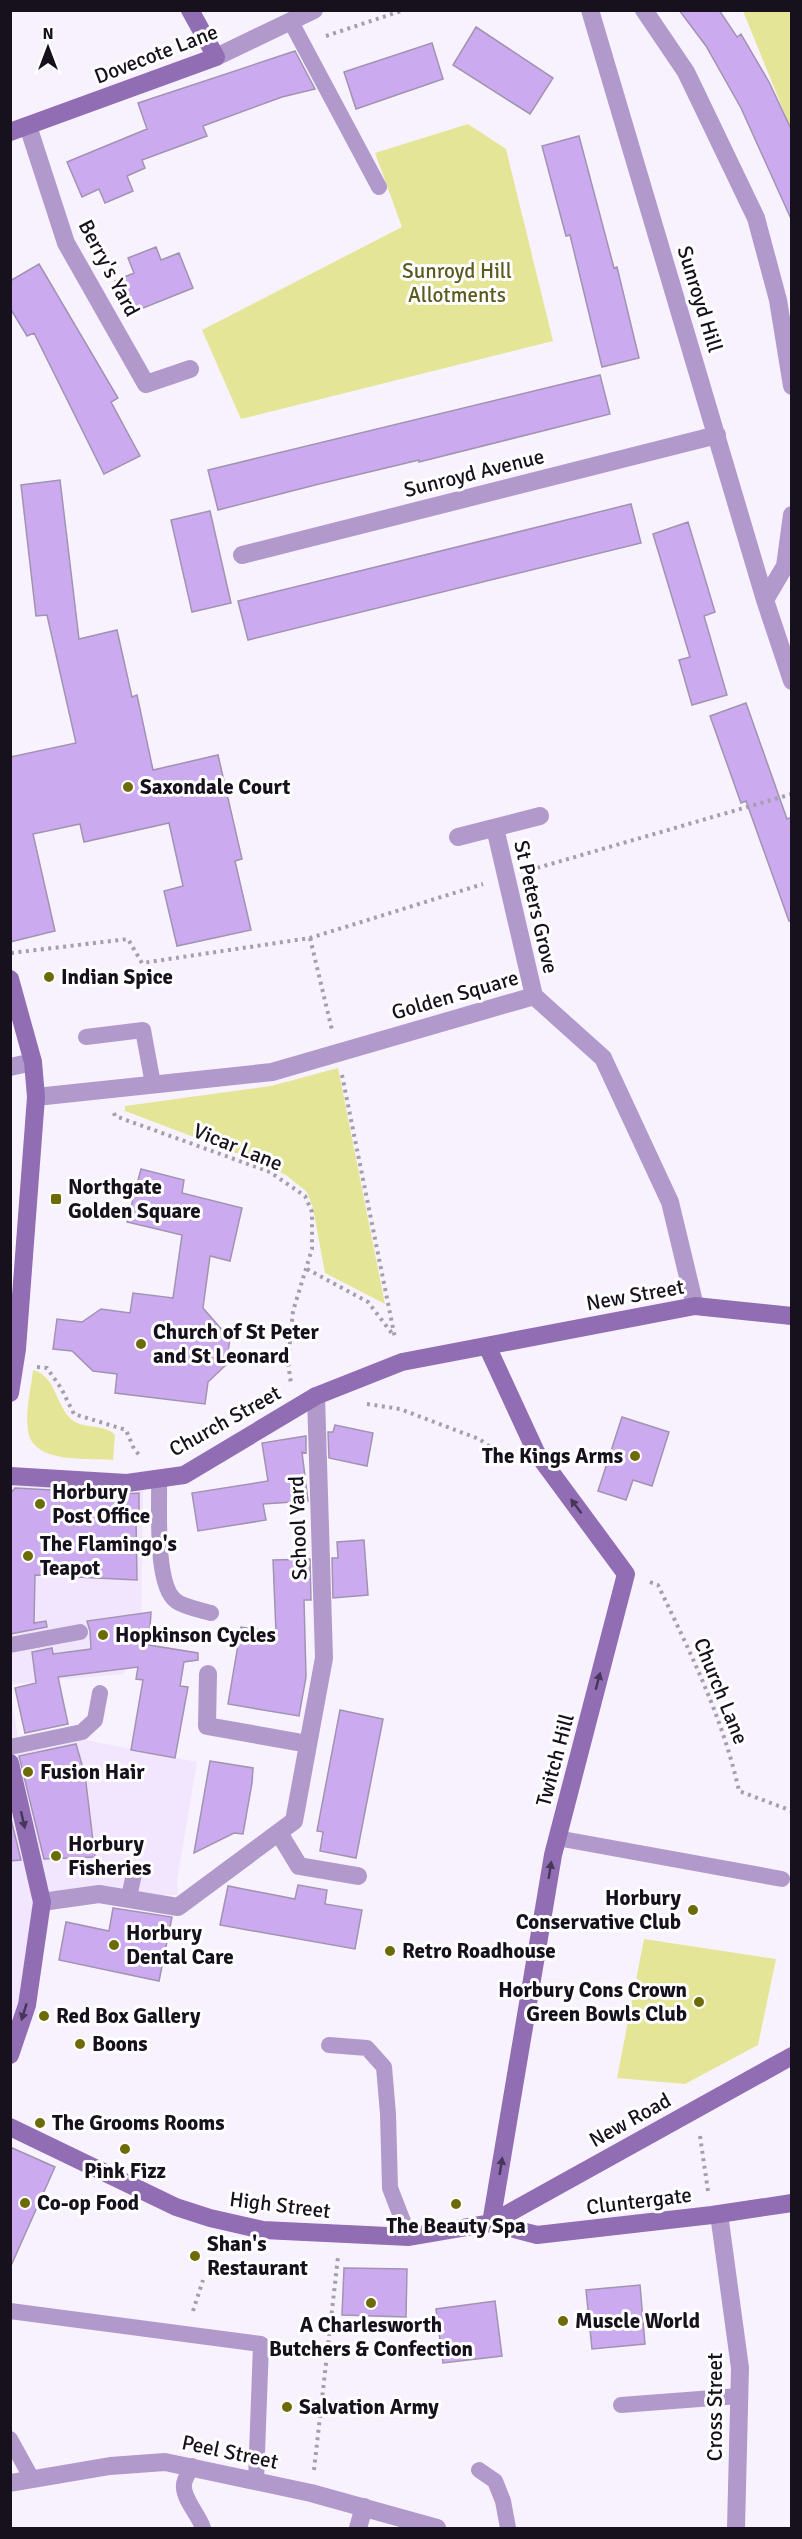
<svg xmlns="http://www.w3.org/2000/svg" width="802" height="2539" font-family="Signika,sans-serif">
  <rect width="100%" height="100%" fill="#f8f2ff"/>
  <path fill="#f1e6fe" d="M 11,1483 L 143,1487 L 141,1635 L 124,1674 L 11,1684 Z
    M 10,1689 L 20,1750 L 81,1739 L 197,1762 L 177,1880 L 178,1895 L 46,1894 L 10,2045 Z"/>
  <path fill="#e5e597" d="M 743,11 L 791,11 L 791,131 L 786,117 Z
    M 468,124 L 506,149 L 553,341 L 241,419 L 202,330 L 402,227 L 375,153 Z
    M 338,1068 L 385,1304 L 325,1273 L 313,1208 L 307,1192 L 286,1175 L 252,1159 L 125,1111 L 125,1106 L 271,1086 Z
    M 33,1370 C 55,1376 55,1401 69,1417 C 81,1431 103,1422 115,1435 L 113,1460 C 87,1458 33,1464 28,1431 C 25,1412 31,1389 33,1370 Z
    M 644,1939 L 776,1959 L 758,2045 L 685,2084 L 617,2078 Z"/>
  <path fill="#ccaaf0" stroke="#a193b1" stroke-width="1.5" d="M 679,10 L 719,10 L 737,37 L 741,34 L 769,82 L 792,131 L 792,221 L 741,108 L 706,46 Z
    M 476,27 L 553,78 L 530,114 L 453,65 Z
    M 432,43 L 443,79 L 356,109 L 344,72 Z
    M 295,51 L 315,89 L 282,97 L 203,126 L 207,136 L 142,160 L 145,168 L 127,176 L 133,191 L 105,203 L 99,189 L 82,197 L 67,162 L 147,129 L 138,103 Z
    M 579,136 L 614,268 L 617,267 L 639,358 L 602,367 L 570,235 L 566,236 L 542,146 Z
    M 156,247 L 161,260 L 179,253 L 193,288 L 128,314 L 115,281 L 134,273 L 128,258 Z
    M 39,264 L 118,398 L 111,402 L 140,456 L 104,474 L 34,333 L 27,336 L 10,308 L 10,281 Z
    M 600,375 L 610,414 L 419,462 L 419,460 L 319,484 L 218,510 L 208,470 Z
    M 60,480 L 79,639 L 117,630 L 132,697 L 137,695 L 153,770 L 218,755 L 242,859 L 235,861 L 251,930 L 177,946 L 164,891 L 183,886 L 169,823 L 84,842 L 80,824 L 33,834 L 55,931 L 10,942 L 10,757 L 76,743 L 47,615 L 36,616 L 21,485 Z
    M 631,504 L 641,543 L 248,640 L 238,601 Z
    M 210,511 L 231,603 L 192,612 L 171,520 Z
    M 688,522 L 715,612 L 704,616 L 727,695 L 692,705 L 679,660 L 690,657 L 653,534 Z
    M 746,703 L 787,819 L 792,817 L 792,920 L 789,921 L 746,801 L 741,803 L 710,716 Z
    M 141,1169 L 184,1180 L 182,1193 L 242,1208 L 230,1261 L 210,1256 L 203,1308 L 230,1339 L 226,1365 L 208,1382 L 205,1404 L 115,1393 L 117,1374 L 93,1371 L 72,1351 L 53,1349 L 57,1319 L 82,1322 L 101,1309 L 130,1313 L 133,1293 L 173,1298 L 182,1235 L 127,1222 Z
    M 622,1417 L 669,1432 L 652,1486 L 633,1480 L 626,1500 L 598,1491 Z
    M 335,1425 L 373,1433 L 367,1466 L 329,1458 L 328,1432 L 333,1432 Z
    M 306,1436 L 306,1453 L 302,1452 L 308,1501 L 263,1504 L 266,1520 L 198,1531 L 192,1493 L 268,1481 L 262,1443 Z
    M 15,1488 L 126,1494 L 139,1493 L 139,1517 L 136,1517 L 137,1580 L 35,1575 L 34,1623 L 46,1621 L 47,1627 L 10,1634 L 10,1494 Z
    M 364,1540 L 368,1595 L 333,1598 L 332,1558 L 338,1558 L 337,1542 Z
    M 310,1559 L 311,1600 L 304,1600 L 306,1677 L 299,1716 L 228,1704 L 241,1627 L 276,1632 L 273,1560 Z
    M 151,1612 L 149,1645 L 198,1653 L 198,1660 L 184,1662 L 180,1686 L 188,1687 L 175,1758 L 131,1750 L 143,1680 L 136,1679 L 138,1667 L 58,1677 L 68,1724 L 25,1733 L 15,1688 L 36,1683 L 32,1652 L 52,1648 L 53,1654 L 91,1649 L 90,1631 L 87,1621 Z
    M 340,1710 L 383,1719 L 356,1858 L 320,1851 L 323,1832 L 317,1831 Z
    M 76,1744 L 85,1775 L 95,1857 L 44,1859 L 19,1756 Z
    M 210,1761 L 253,1768 L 252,1783 L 243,1834 L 234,1833 L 194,1853 Z
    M 10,1815 L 21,1860 L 10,1861 Z
    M 298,1885 L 327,1890 L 325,1904 L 362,1910 L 355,1949 L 220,1925 L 228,1886 L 295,1899 Z
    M 113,1908 L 172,1917 L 159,1981 L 59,1960 L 66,1922 L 109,1931 Z
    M 10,2147 L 55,2167 L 10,2268 Z
    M 344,2268 L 407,2269 L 406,2317 L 342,2315 Z
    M 640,2285 L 645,2344 L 592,2349 L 586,2290 Z
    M 495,2301 L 502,2356 L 443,2363 L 436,2309 Z"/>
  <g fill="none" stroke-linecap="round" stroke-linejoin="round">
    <path stroke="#a49fab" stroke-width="4" stroke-dasharray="3 4.5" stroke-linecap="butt" d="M 326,36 L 404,10
      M 530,870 L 792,794
      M 310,938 L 332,1030
      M 11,953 L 128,939 L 142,963 L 310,938 L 483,884
      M 342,1075 L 395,1338
      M 114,1113 L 115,1116 L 270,1172 L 305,1196 L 312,1212 L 312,1249 L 293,1311 L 288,1362 L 291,1384
      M 307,1269 L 368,1302 L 394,1336
      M 37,1367 L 47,1368 L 61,1388 L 74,1414 L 126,1430 L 134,1449 L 141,1457
      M 367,1404 L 400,1409 L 479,1439 L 514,1464
      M 650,1582 L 658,1585 C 690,1652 723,1718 739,1791 L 792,1811
      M 700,2136 L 708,2191
      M 193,2311 L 203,2280
      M 314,2470 L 338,2257"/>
    <path stroke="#b19acb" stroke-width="16" d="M 291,22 L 379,187
      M 86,1037 L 143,1030 L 153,1084
      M 159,1478 C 160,1504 154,1585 176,1601 C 184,1607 201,1610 211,1613
      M 10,1645 L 80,1632
      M 10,1747 L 82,1732 L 95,1720 L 100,1693
      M 557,1838 L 782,1879
      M 129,1897 L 134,1874
      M 329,2045 L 367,2048 L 384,2067 L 388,2114 L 390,2188 L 409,2237
      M 10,2311 L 261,2344 L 256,2481
      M 621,2405 L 739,2396
      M 10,2439 L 32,2479
      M 192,2466 C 189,2472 185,2478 184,2484 C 182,2498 199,2515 203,2528
      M 479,2470 L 495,2481 L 503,2501 L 508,2528"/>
    <path stroke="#b19acb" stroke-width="18" d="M 590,10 L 765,600 L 792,681
      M 644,10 L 686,72 L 756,218 L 778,300 L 792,386
      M 216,57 L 314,10
      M 28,126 L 66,243 L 146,384 L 190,369
      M 242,555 L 717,435
      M 765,600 L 785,566 L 792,515
      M 495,828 L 534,996
      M 458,837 L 540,816
      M 10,1067 L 33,1062
      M 36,1097 L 272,1072 L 534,996 L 603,1058 L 670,1202 L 695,1306
      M 208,1674 L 207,1726 L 308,1744
      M 279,1833 L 299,1866 L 358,1876
      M 42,1902 L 99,1894 L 178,1907 L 294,1821 L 324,1658 L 316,1396
      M 719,2214 L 740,2368 L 736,2528
      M 10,2483 L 110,2466 L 165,2462 L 311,2493 L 437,2528
      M 358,2528 L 364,2507"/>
    <path stroke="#916db4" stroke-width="18" d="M 10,132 L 216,57 L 190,10
      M 10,979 L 33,1062 L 36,1097 L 17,1349 L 10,1393
      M 487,1346 L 536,1452 L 626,1574 L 553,1855 L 491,2223
      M 10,1476 L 127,1483 L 184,1475 L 316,1396 L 402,1362 L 695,1306 L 792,1316
      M 10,1763 L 42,1902 L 27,2005 L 10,2055
      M 10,2127 L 176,2207 L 210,2218 L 263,2230 L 409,2237 L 491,2223 L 792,2056
      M 491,2223 L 537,2235 L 712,2215 L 792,2203"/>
  </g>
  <defs><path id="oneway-solid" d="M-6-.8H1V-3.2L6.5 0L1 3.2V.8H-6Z" transform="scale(1.5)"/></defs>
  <g fill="#473659">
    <use href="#oneway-solid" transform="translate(576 1506) rotate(-127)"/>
    <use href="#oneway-solid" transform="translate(598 1681) rotate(-75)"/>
    <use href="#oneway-solid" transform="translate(23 1820) rotate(77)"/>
    <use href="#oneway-solid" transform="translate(550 1870) rotate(-81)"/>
    <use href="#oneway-solid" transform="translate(24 2012) rotate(107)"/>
    <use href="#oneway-solid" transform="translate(501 2166) rotate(-81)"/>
  </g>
  <g fill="#6d6b07" stroke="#fff" stroke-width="2">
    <circle cx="128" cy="787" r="6"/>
    <circle cx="49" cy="977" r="6"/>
    <rect x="50" y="1193" width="12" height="12" rx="3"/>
    <circle cx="141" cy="1344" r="6"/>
    <circle cx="635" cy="1456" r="6"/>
    <circle cx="40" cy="1504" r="6"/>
    <circle cx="28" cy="1556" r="6"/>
    <circle cx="103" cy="1635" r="6"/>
    <circle cx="28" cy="1772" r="6"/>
    <circle cx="56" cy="1856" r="6"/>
    <circle cx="693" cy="1910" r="6"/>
    <circle cx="114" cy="1945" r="6"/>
    <circle cx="390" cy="1951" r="6"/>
    <circle cx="699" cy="2002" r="6"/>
    <circle cx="44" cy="2016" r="6"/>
    <circle cx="80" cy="2044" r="6"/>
    <circle cx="40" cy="2123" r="6"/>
    <circle cx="125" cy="2149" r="6"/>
    <circle cx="25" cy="2203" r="6"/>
    <circle cx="456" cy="2204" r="6"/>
    <circle cx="195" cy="2256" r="6"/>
    <circle cx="371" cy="2303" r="6"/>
    <circle cx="563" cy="2321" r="6"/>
    <circle cx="287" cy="2407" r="6"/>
  </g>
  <g text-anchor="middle" stroke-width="6" stroke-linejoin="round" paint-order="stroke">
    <g font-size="21" fill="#16111c" stroke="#fff">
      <text transform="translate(156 54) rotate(-21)" y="7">Dovecote Lane</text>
      <text transform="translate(109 268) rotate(62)" y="7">Berry's Yard</text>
      <text transform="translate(700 299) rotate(73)" y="7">Sunroyd Hill</text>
      <text transform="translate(474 473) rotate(-14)" y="7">Sunroyd Avenue</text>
      <text transform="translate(536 907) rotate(77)" y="7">St Peters Grove</text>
      <text transform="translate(455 995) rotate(-16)" y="7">Golden Square</text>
      <text transform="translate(238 1147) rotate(22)" y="7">Vicar Lane</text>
      <text transform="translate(635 1295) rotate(-10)" y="7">New Street</text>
      <text transform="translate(225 1421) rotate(-29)" y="7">Church Street</text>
      <text transform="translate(298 1528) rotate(-92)" y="7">School Yard</text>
      <text transform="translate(721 1691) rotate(68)" y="7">Church Lane</text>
      <text transform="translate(555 1760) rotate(-75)" y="7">Twitch Hill</text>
      <text transform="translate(630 2120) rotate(-29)" y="7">New Road</text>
      <text transform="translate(639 2201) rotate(-7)" y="7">Cluntergate</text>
      <text transform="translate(280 2205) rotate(7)" y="7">High Street</text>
      <text transform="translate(715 2407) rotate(-90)" y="7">Cross Street</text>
      <text transform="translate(230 2452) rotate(12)" y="7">Peel Street</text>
    </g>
    <g font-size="21" fill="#5b5a1f" stroke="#fff">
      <text x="457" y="278">Sunroyd Hill<tspan x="457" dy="24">Allotments</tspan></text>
    </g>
    <g font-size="21" font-weight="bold" fill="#16111c" stroke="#fff" text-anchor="start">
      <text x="140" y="794">Saxondale Court</text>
      <text x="61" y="984">Indian Spice</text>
      <text x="68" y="1194">Northgate<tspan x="68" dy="24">Golden Square</tspan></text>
      <text x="153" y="1339">Church of St Peter<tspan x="153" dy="24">and St Leonard</tspan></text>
      <text x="623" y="1463" text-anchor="end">The Kings Arms</text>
      <text x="52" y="1499">Horbury<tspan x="52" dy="24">Post Office</tspan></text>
      <text x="40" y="1551">The Flamingo's<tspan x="40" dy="24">Teapot</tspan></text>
      <text x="115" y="1642">Hopkinson Cycles</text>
      <text x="40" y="1779">Fusion Hair</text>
      <text x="68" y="1851">Horbury<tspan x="68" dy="24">Fisheries</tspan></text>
      <text x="681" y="1905" text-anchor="end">Horbury<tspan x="681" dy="24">Conservative Club</tspan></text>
      <text x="126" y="1940">Horbury<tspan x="126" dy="24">Dental Care</tspan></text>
      <text x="402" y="1958">Retro Roadhouse</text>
      <text x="687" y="1997" text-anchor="end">Horbury Cons Crown<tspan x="687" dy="24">Green Bowls Club</tspan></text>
      <text x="56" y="2023">Red Box Gallery</text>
      <text x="92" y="2051">Boons</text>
      <text x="52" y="2130">The Grooms Rooms</text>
      <text x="125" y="2178" text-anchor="middle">Pink Fizz</text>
      <text x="37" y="2210">Co-op Food</text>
      <text x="456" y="2233" text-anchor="middle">The Beauty Spa</text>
      <text x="207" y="2251">Shan's<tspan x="207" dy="24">Restaurant</tspan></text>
      <text x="575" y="2328">Muscle World</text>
      <text x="371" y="2332" text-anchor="middle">A Charlesworth<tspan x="371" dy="24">Butchers &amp; Confection</tspan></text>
      <text x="299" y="2414">Salvation Army</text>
    </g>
  </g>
  <rect width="802" height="2539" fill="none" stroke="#16111c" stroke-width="24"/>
  <g transform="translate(48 48)" stroke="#ffffff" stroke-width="4.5" paint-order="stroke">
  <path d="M0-4.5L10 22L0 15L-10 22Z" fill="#16111c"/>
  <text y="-9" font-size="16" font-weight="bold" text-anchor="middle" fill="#16111c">N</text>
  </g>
</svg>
